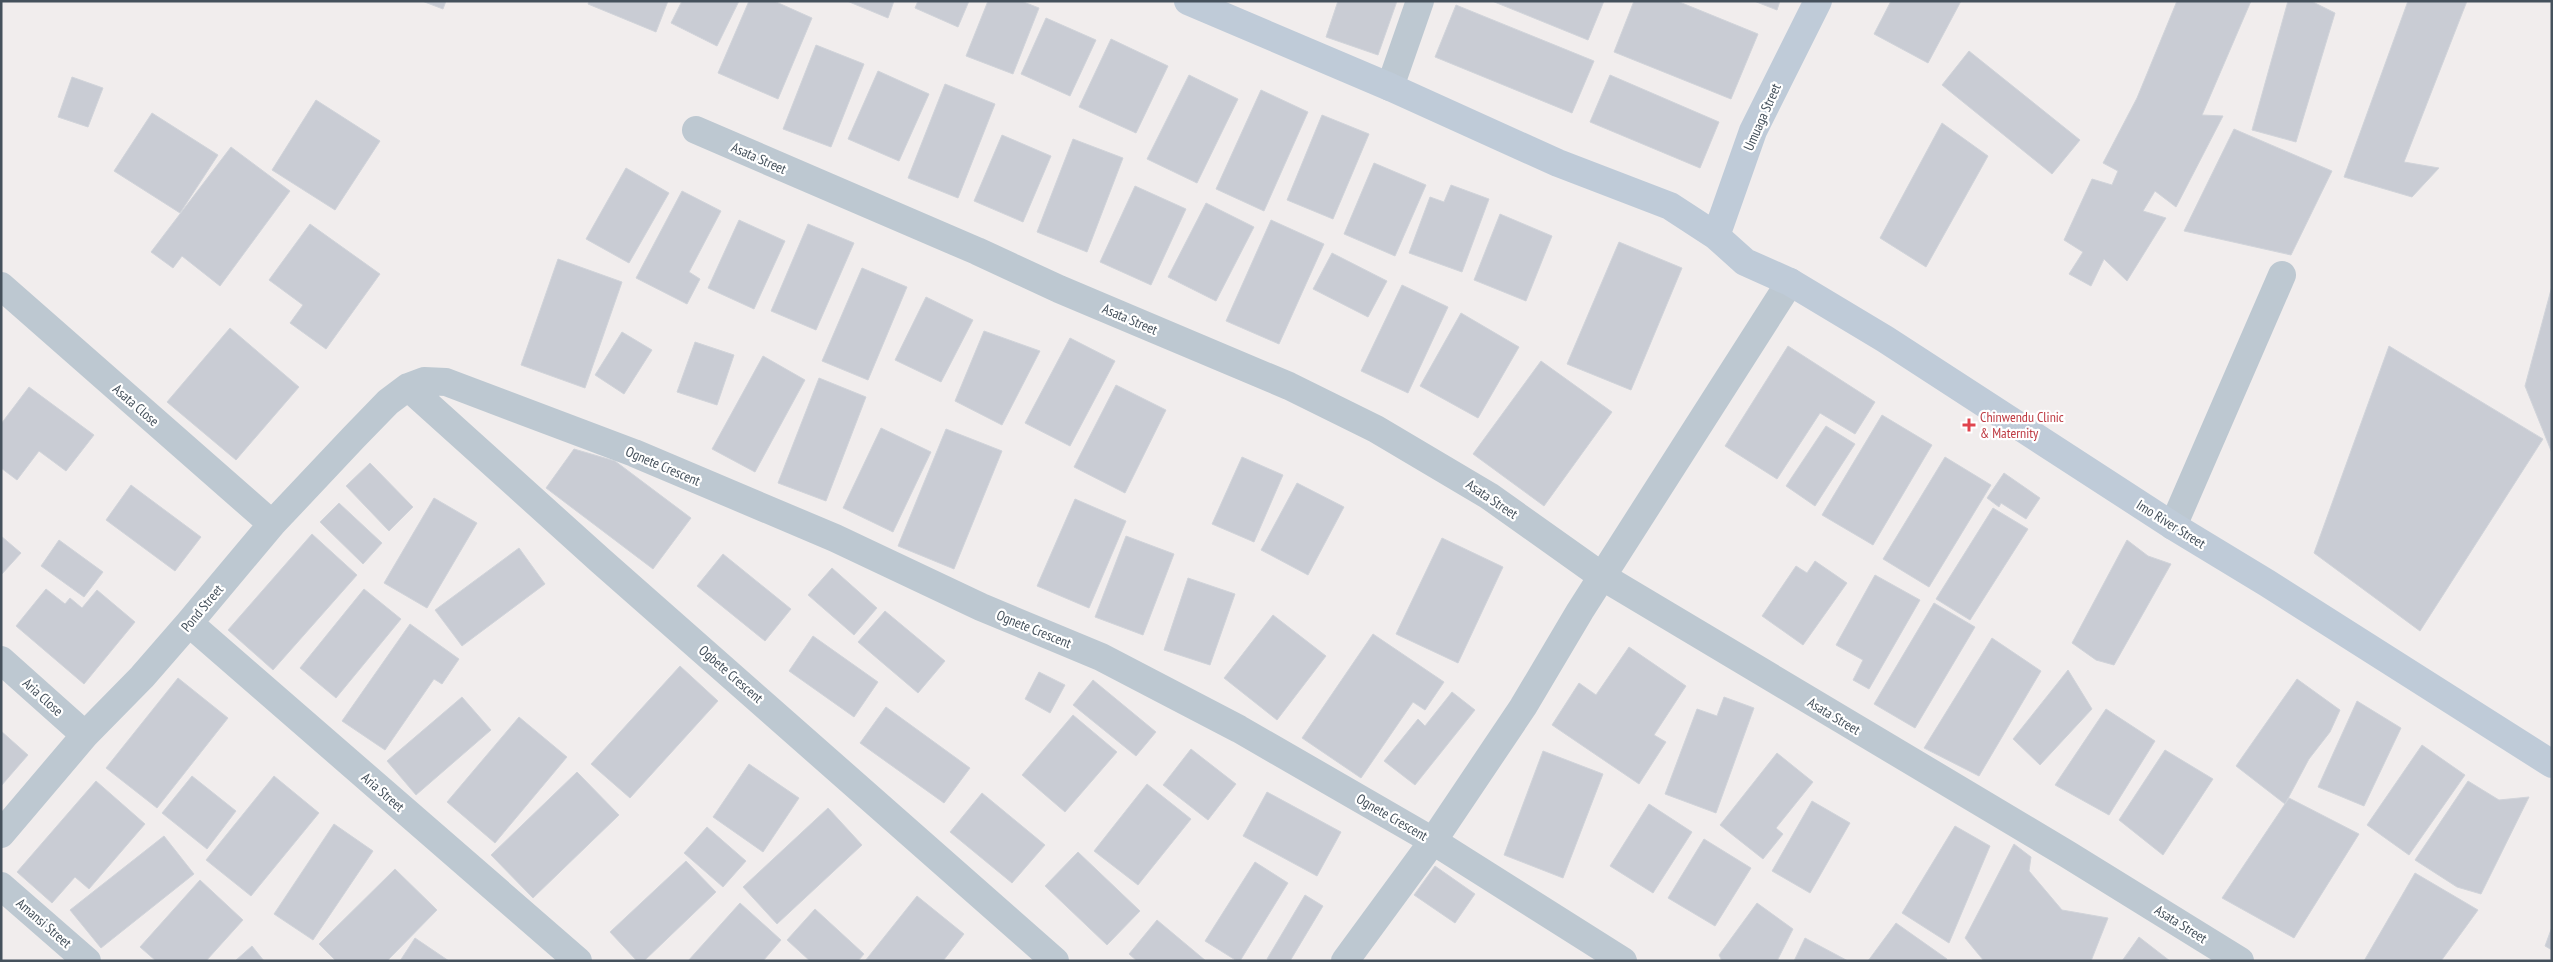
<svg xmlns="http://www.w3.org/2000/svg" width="2553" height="962" font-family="'PT Sans Narrow',sans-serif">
  <rect width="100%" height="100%" fill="#f1eded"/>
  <path fill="#c9ccd4" stroke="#d1d4da" d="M 422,1 L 446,1 L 443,9 Z
    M 589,1 L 668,1 L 656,32 L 588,4 Z
    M 682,1 L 739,1 L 717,46 L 671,23 Z
    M 749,1 L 774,1 L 812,18 L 778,99 L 718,73 Z
    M 847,1 L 894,1 L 888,18 Z
    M 918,1 L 969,1 L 958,27 L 915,8 Z
    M 988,1 L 1021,1 L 1039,8 L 1013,74 L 966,56 Z
    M 1338,1 L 1397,1 L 1378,55 L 1326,37 Z
    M 1492,1 L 1604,1 L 1588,40 Z
    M 1634,1 L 1677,1 L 1758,34 L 1731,99 L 1614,52 Z
    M 1754,1 L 1780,1 L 1777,10 Z
    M 1891,1 L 1961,1 L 1928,63 L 1874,34 Z
    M 2177,1 L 2251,1 L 2202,115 L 2223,116 L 2176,207 L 2155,191 L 2143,211 L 2166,218 L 2127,281 L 2104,259 L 2091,286 L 2069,274 L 2083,252 L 2064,240 L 2092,179 L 2112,185 L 2118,171 L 2103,163 L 2137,98 Z
    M 2288,1 L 2311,1 L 2335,13 L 2296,142 L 2252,130 Z
    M 2408,1 L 2467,1 L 2404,162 L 2439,168 L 2412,197 L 2344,177 Z
    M 1456,5 L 1594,61 L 1572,113 L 1435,57 Z
    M 1046,18 L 1096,40 L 1070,96 L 1021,74 Z
    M 1111,39 L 1168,66 L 1136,133 L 1079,107 Z
    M 816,45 L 864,64 L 831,147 L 783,129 Z
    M 1969,51 L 2080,140 L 2052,174 L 1942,85 Z
    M 878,71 L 929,94 L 899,161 L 848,139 Z
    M 1189,75 L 1238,99 L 1197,183 L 1147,159 Z
    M 1610,75 L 1719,122 L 1700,168 L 1590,122 Z
    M 72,77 L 103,88 L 88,127 L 58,117 Z
    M 945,84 L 995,104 L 958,198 L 908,178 Z
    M 1261,90 L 1308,112 L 1264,211 L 1216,189 Z
    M 316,100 L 380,141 L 335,210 L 272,170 Z
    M 152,113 L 218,155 L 180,213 L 114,171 Z
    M 1322,115 L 1369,134 L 1333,219 L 1287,200 Z
    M 1942,123 L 1988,156 L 1926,267 L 1880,238 Z
    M 2234,129 L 2332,171 L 2291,255 L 2184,231 Z
    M 1002,135 L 1051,156 L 1023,222 L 974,201 Z
    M 1073,139 L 1123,158 L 1087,252 L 1037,232 Z
    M 231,147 L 290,191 L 220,286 L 182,256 L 173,268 L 151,252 Z
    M 1374,163 L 1426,185 L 1395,256 L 1344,234 Z
    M 626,168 L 669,193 L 629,263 L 586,239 Z
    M 1451,185 L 1489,199 L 1462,272 L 1409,253 L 1430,197 L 1444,202 Z
    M 1135,186 L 1186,209 L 1151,285 L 1100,262 Z
    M 682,191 L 721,211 L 689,272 L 700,279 L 687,304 L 636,278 Z
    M 1206,203 L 1254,227 L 1216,301 L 1168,277 Z
    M 1500,214 L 1552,236 L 1526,301 L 1474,280 Z
    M 739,220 L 785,241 L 754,309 L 708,288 Z
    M 1271,220 L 1324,244 L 1279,344 L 1226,321 Z
    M 310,224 L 380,274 L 326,349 L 290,323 L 303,305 L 269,280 Z
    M 808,224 L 854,243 L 816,330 L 771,311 Z
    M 1619,242 L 1682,268 L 1631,390 L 1567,364 Z
    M 1332,253 L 1387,281 L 1368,317 L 1313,289 Z
    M 558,259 L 622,282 L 585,388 L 521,365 Z
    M 862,268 L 907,287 L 868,380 L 822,361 Z
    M 1402,285 L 1448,307 L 1408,393 L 1361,371 Z
    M 2552,286 L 2552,453 L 2525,386 Z
    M 926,297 L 973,320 L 941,382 L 895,360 Z
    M 1461,313 L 1519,347 L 1478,418 L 1420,386 Z
    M 230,328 L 299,387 L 236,460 L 167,402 Z
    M 984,331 L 1040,351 L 1002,425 L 955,401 Z
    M 622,332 L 652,350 L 624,394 L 595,375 Z
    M 1070,338 L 1115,361 L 1070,446 L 1025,423 Z
    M 695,342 L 734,355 L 717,405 L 677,392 Z
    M 1788,346 L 1875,402 L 1855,434 L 1820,413 L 1777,479 L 1725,446 Z
    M 2389,346 L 2543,439 L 2420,631 L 2314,553 Z
    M 763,356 L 805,380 L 755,472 L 712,449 Z
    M 1541,361 L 1612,412 L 1544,506 L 1473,454 Z
    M 819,378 L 866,397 L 826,501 L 778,483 Z
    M 1116,385 L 1166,410 L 1125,493 L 1074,467 Z
    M 29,387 L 94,435 L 66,471 L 39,451 L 17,480 L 1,468 L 1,424 Z
    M 1882,415 L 1932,445 L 1873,545 L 1822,515 Z
    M 1826,426 L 1855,444 L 1815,506 L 1786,486 Z
    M 881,428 L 931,452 L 893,532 L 843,508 Z
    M 946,429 L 1002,451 L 954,569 L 898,546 Z
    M 574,449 L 615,461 L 691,518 L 653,569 L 546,488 Z
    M 1242,457 L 1283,475 L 1254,542 L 1212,524 Z
    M 1945,457 L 1991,485 L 1929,587 L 1883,559 Z
    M 370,463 L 413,507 L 389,531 L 346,486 Z
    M 2004,473 L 2040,498 L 2026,519 L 2001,503 L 1999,507 L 1987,498 Z
    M 1297,483 L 1344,507 L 1308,575 L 1261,550 Z
    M 131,485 L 201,537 L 175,571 L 106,520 Z
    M 434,498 L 477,523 L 427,608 L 384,583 Z
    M 1075,499 L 1126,521 L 1089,608 L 1037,586 Z
    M 339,503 L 382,543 L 363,564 L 320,522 Z
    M 1993,508 L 2028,529 L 1970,620 L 1936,599 Z
    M 312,534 L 357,575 L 273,670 L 228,630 Z
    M 1,536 L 21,553 L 1,575 Z
    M 1126,536 L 1174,554 L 1143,635 L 1095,617 Z
    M 1442,538 L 1503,567 L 1458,663 L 1396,634 Z
    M 59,540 L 103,572 L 84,597 L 41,566 Z
    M 2127,540 L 2148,556 L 2171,564 L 2114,665 L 2096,660 L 2072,643 Z
    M 519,548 L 545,584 L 462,646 L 435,610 Z
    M 723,554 L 791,609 L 765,641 L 697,586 Z
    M 1815,561 L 1847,583 L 1803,645 L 1762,616 L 1796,566 L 1807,573 Z
    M 832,568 L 877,608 L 854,635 L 808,595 Z
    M 1875,575 L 1920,600 L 1869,689 L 1853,680 L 1863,660 L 1836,645 Z
    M 1188,578 L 1235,594 L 1210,665 L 1164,650 Z
    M 46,589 L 65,604 L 70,598 L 82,608 L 97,590 L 135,622 L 84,684 L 16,626 Z
    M 364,589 L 401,619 L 336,698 L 300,668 Z
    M 1934,603 L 1975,627 L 1915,728 L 1874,704 Z
    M 885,611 L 945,661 L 918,693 L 858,642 Z
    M 1273,615 L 1326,656 L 1277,720 L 1224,678 Z
    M 410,624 L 459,659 L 442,684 L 434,679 L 385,750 L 342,721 Z
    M 1373,634 L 1444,682 L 1425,710 L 1413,702 L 1361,778 L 1302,738 Z
    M 813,636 L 878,682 L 854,717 L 789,671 Z
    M 1992,638 L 2041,671 L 1979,776 L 1924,748 Z
    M 1629,647 L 1686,686 L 1654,735 L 1666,742 L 1639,784 L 1552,725 L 1579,683 L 1596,695 Z
    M 680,666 L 718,701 L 630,798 L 591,764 Z
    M 2068,670 L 2092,709 L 2040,765 L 2013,739 Z
    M 1039,672 L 1065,685 L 1050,713 L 1025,699 Z
    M 178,678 L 228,718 L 157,808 L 106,768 Z
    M 2297,679 L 2340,710 L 2330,732 L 2309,759 L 2285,804 L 2236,766 Z
    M 1093,680 L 1156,732 L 1136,756 L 1073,705 Z
    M 1452,692 L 1475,710 L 1415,785 L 1384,761 L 1418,719 L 1425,726 Z
    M 462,697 L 491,730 L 416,795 L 387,761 Z
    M 1724,697 L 1754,708 L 1716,813 L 1665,794 L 1697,709 L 1717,716 Z
    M 2357,701 L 2401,728 L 2364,806 L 2318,787 Z
    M 886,707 L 970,768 L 944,803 L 860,743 Z
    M 2106,709 L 2155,741 L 2109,815 L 2055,785 Z
    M 1073,715 L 1117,752 L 1065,812 L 1022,775 Z
    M 519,717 L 567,757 L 495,843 L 447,802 Z
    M 1,731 L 28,755 L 1,786 Z
    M 2422,745 L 2465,775 L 2409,855 L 2367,825 Z
    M 1191,749 L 1236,784 L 1208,820 L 1163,785 Z
    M 2165,750 L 2213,779 L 2163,855 L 2119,820 Z
    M 1543,751 L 1603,774 L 1563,878 L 1504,855 Z
    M 1777,753 L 1813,782 L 1776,828 L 1783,834 L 1763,859 L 1720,825 Z
    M 749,764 L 799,798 L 763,852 L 713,817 Z
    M 577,772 L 619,815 L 533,898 L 491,855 Z
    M 192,776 L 236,811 L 207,849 L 162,813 Z
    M 274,776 L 319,813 L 251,896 L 206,860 Z
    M 96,781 L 145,824 L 89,889 L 75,877 L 52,903 L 17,872 Z
    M 2468,781 L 2499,800 L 2529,797 L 2481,894 L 2457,887 L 2415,860 Z
    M 1147,784 L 1191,819 L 1138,885 L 1094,851 Z
    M 1267,792 L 1341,832 L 1317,876 L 1243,836 Z
    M 982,793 L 1045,845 L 1012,883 L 950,832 Z
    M 2289,798 L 2359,834 L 2294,938 L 2222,898 Z
    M 1812,801 L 1850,823 L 1810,893 L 1772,871 Z
    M 1649,804 L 1692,832 L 1653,893 L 1610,866 Z
    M 828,808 L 862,845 L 777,924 L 743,887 Z
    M 334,824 L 373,851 L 313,940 L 274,914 Z
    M 1955,826 L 1990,846 L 1949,943 L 1902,913 Z
    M 707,827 L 746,861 L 723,887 L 684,853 Z
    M 164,836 L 194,874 L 101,948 L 70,910 Z
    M 1704,839 L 1751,868 L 1715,926 L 1668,898 Z
    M 2014,844 L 2031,857 L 2029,871 L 2062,910 L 2108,918 L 2091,961 L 1984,961 L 1965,938 Z
    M 1078,852 L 1140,911 L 1107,945 L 1045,886 Z
    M 686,861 L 716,892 L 644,961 L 637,961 L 610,932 Z
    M 1255,862 L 1288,883 L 1240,961 L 1237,961 L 1205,941 Z
    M 1435,866 L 1475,894 L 1455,923 L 1414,895 Z
    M 395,869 L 437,910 L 387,961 L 336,961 L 319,944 Z
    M 2415,873 L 2478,910 L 2441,961 L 2364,961 Z
    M 200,880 L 243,920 L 206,961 L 156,961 L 140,947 Z
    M 1305,895 L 1323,906 L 1290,961 L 1270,961 L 1267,959 Z
    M 917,896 L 964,934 L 943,961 L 865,961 Z
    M 740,903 L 781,940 L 763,961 L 688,961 Z
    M 1757,903 L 1793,929 L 1777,961 L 1722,961 L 1719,955 Z
    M 815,909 L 864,954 L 858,961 L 810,961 L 787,940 Z
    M 1157,920 L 1206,961 L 1137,961 L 1129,954 Z
    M 1896,923 L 1947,959 L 1946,961 L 1868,961 Z
    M 2552,927 L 2552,950 L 2545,946 Z
    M 2139,937 L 2170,961 L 2122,961 Z
    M 415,938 L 449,961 L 400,961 Z
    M 1805,938 L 1848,961 L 1794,961 Z
    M 252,946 L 264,961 L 235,961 Z"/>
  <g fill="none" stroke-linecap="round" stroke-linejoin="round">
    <path stroke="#bdc8d1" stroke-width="28" d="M 1390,87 L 1420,1
      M 696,130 L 977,251 L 1059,289 L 1289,386 L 1376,429 L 1489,496 L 1603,577 L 2067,854 L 2240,961
      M 1,286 L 272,524
      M 408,387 L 601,561 L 1055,961
      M 2173,526 L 2282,275
      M 189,623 L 578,961
      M 1,660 L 85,735
      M 1,834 L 85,735 L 142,677 L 189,623 L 272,524 L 354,437 L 388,402 L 408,387 L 424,381 L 446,382 L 634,453 L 835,538 L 981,607 L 1101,657 L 1239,729 L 1433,841 L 1623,961
      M 1,886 L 87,961
      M 1345,961 L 1433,841 L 1523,707 L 1580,611 L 1790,282"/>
    <path stroke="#bfcbd8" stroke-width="28" d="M 1188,1 L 1390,87 L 1558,163 L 1670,206 L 1716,236 L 1745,262 L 1790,282 L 1885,339 L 2173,526 L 2267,583 L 2552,764
      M 1716,236 L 1753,131 L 1818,1"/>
  </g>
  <path fill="#e0444e" stroke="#fff" stroke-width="2" d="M1966.5 417.5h5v5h5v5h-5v5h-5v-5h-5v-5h5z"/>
  <g text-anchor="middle" stroke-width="4.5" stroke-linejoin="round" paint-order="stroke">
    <g font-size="14" fill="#45515c" stroke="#fff">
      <text transform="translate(1762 117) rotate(-66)" y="5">Umuaga Street</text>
      <text transform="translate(759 158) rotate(24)" y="5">Asata Street</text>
      <text transform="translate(1130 319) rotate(23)" y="5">Asata Street</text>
      <text transform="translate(136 405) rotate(41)" y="5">Asata Close</text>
      <text transform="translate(663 466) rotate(23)" y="5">Ognete Crescent</text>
      <text transform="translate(1492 499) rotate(34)" y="5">Asata Street</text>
      <text transform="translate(2171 524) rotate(32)" y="5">Imo River Street</text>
      <text transform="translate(202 608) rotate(-50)" y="5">Pond Street</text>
      <text transform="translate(1034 629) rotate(22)" y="5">Ognete Crescent</text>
      <text transform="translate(731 674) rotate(41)" y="5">Ogbete Crescent</text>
      <text transform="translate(43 697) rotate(42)" y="5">Aria Close</text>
      <text transform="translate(1834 716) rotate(31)" y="5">Asata Street</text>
      <text transform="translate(383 792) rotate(41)" y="5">Aria Street</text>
      <text transform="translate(1392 817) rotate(30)" y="5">Ognete Crescent</text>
      <text transform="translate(44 923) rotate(41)" y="5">Amansi Street</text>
      <text transform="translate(2181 924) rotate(32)" y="5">Asata Street</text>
    </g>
    <g font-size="14" fill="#be3a42" stroke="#fff" text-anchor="start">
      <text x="1980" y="422">Chinwendu Clinic<tspan x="1980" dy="16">&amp; Maternity</tspan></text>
    </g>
  </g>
  <rect width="2553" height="962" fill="none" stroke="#45515c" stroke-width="5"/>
</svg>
